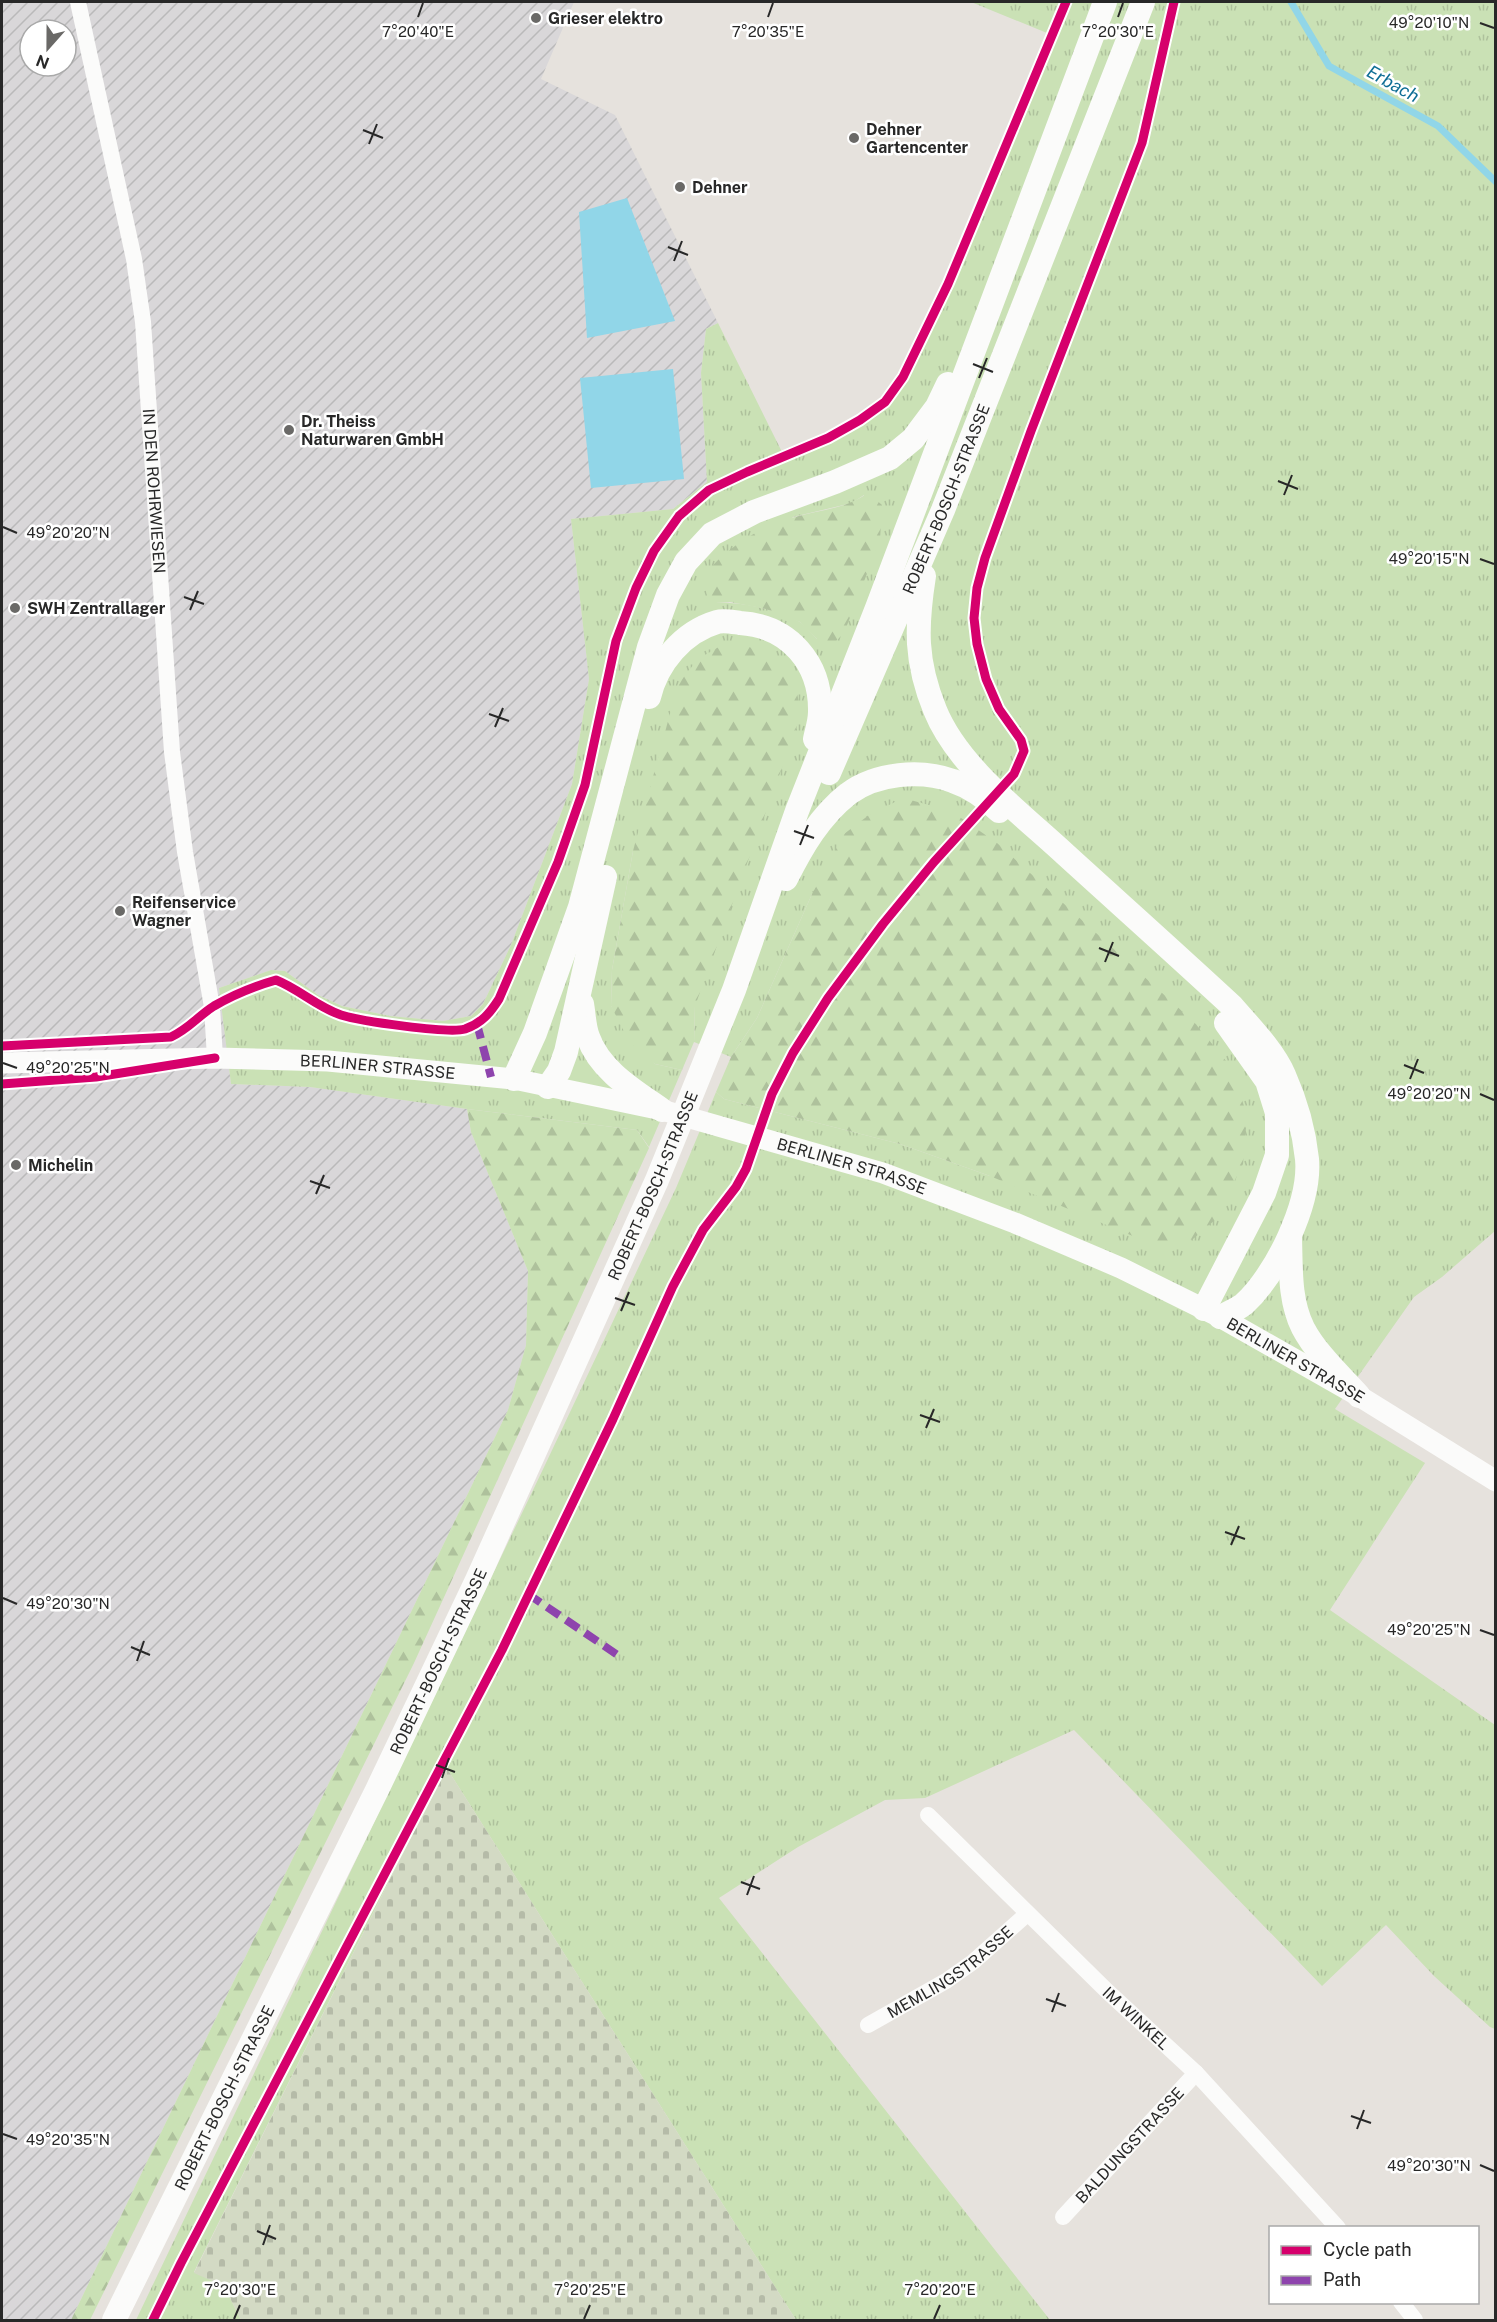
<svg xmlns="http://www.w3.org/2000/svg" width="1497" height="2322" font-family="'Public Sans',sans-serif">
  <defs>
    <pattern id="industrial-furrows" width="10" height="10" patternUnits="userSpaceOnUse" patternTransform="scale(1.5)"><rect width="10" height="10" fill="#d9d7d9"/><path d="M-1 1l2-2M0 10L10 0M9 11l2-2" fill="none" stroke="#bab9ba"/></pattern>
    <pattern id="grass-tufts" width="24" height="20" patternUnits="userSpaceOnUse" patternTransform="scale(1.5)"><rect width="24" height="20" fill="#cae1b5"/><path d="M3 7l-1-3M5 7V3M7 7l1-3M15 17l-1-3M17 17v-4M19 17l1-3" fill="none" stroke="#aec19c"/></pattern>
    <pattern id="forest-firs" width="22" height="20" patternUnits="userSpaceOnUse" patternTransform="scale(1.5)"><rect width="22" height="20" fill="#cae1b5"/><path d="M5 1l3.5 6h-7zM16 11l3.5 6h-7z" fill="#aec19c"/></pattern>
    <pattern id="cemetery-stones" width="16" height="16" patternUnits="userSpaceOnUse" patternTransform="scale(1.5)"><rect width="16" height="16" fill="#d3dac4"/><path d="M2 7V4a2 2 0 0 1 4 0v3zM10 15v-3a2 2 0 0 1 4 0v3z" fill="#b5bba8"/></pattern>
  </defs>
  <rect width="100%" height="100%" fill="#e6e2dd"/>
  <path fill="url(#industrial-furrows)" fill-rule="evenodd" d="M 2,2 L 574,2 L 541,79 L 615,115 L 718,323 L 706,329 L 701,373 L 707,482 L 673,509 L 571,519 L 589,679 L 572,784 L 511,945 L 483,1004 L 471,1016 L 443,1021 L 390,1016 L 342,1006 L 318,995 L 285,971 L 271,970 L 219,988 L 231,1084 L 310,1087 L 467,1109 L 471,1132 L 528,1271 L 526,1345 L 508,1410 L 71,2320 L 2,2320 ZM 30,30 L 66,30 L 66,66 L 30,66 Z"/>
  <path fill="url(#grass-tufts)" fill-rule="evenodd" d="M 971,2 L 1495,2 L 1495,1231 L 1442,1277 L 1414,1297 L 1335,1409 L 1425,1463 L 1330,1610 L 1495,1725 L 1495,2029 L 1490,2027 L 1434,1976 L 1386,1925 L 1322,1986 L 1074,1730 L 925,1798 L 885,1800 L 798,1847 L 719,1898 L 1050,2320 L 796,2320 L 446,1767 L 194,2272 L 224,2286 L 241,2320 L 136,2320 L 545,1465 L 676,1188 L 716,1092 L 724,1099 L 900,1144 L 990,1176 L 812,894 L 757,1018 L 731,1057 L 694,1042 L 695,1006 L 633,851 L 612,970 L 611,1006 L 655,1064 L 682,1070 L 649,1147 L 637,1130 L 467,1109 L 310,1087 L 231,1084 L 219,988 L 271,970 L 285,971 L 318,995 L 342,1006 L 390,1016 L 443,1021 L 471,1016 L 483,1004 L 511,945 L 572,784 L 589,679 L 571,519 L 673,509 L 707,482 L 701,373 L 706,329 L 718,323 L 783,454 L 827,435 L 882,400 L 900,375 L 945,283 L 1047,33 ZM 864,495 L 817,639 C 812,634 806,626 800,622 C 781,610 738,601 716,603 L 793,517 L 852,503 Z"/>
  <path fill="url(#forest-firs)" d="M 865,495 L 874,498 L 882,505 L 880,540 L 844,633 L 834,643 L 817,639 L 800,622 L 766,609 L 730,602 L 716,603 L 707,596 C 703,573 710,567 726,553 C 746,536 769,524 795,517 C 819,510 844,509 865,495 Z
    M 729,641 L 756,649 L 781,668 L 796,689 L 801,711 L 795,732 L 695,1006 L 694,1042 L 682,1070 L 655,1064 L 630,1043 L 611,1006 L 612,970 L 633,851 L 678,684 L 698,659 Z
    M 903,798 L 951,811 L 997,843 L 1194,1022 L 1231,1067 L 1247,1115 L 1243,1164 L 1215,1220 L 1193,1239 L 1159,1247 L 990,1176 L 900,1144 L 724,1099 L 716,1092 L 731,1057 L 757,1018 L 812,894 L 844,834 L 869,815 Z
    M 467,1109 L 637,1130 L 649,1148 L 414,1663 L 90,2320 L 71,2320 L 508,1410 L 526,1345 L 528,1271 L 471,1132 Z"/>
  <path fill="url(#cemetery-stones)" d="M 446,1767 L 796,2320 L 241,2320 L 224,2286 L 194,2273 Z"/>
  <path fill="#91d6e8" d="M 627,198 L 675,321 L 587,338 L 579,212 Z
    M 673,369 L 684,479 L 591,488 L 580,378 Z"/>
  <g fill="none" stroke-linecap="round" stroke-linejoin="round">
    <path stroke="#91d6e8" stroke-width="7" d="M 1291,2 L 1329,66 L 1438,126 L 1496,182"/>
    <g stroke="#fbfbfa" stroke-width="16">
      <path id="s1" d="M 78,2 L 134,259 L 143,322 L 172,752 L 185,852 L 212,1007 L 215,1058"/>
      <path id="s2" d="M 928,1815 L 1107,1991 L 1196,2073 L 1338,2228"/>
      <path id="s3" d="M 868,2025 L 946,1981 L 973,1962 L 1027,1914"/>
      <path id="s4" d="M 1063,2217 L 1196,2073"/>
      <path d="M 1401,2302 L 1415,2320"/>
    </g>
    <path stroke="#fbfbfa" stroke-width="21" id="s5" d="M 2,1063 L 215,1058 L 328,1061 L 514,1079 L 662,1110 L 883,1173 L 1015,1223 L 1121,1268 L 1220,1317 L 1359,1396 L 1496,1481"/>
    <g stroke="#fbfbfa" stroke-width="24">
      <path d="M 924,576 C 916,627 915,661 935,710 C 958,767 1022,814 1066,855 C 1121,905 1177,955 1232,1006 C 1250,1027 1273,1050 1284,1075 C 1296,1102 1304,1130 1307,1159 C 1311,1203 1276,1275 1244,1304 C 1238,1309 1228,1313 1220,1317"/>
      <path d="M 649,697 C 657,663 683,632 717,622 C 724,620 733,622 740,623 C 789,626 821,663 820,712 C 820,721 817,730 815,739"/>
      <path id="s6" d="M 829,773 L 943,510 L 1143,2"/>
      <path d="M 786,879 C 802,847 820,816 848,794 C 876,773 921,769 953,781 C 971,787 986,798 999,811"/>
      <path d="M 582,1004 C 584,1015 584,1027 588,1037 C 600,1071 635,1091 662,1110"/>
      <path d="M 514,1079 L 535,1033 L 580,907 L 649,647 L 668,595 L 686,562 L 712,534 L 754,512 L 835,482 L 890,458 L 913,439 L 937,407 L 948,384"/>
      <path d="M 548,1087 L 559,1071 L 566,1052 L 605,877"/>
      <path d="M 1290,1237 C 1291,1267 1289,1300 1303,1328 C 1316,1353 1340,1375 1359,1396"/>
      <path d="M 1204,1309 L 1264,1193 L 1277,1155 L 1277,1113 L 1267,1081 L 1226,1023"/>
      <path id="s7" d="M 114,2320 L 377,1790 L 477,1580 L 657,1180 L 734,990 L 797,811 L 877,608 L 1105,2"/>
    </g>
    <path stroke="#8e44ad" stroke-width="8" stroke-dasharray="15 8" stroke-linecap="butt" d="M 477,1024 L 491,1077
      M 528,1594 L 619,1656"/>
    <g stroke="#fff" stroke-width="13">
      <path id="cycleway" d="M 2,1046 L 171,1037 C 190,1028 198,1016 214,1006 C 233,995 255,986 276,980 C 299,989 317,1007 341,1015 C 360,1021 449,1034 465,1029 C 482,1023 490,1013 499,999 L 558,862 L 585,785 L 616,641 L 636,588 L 654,551 L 679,516 L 709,490 L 747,472 L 828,438 L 860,420 L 885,402 L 903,377 L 948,284 L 1066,2
        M 2,1084 L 96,1077 L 215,1058
        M 153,2320 L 181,2263 L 502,1650 L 613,1419 L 673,1286 L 703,1230 L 736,1187 L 746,1169 L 772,1094 L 793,1053 L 828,998 L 883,924 L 934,862 L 1014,774 L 1024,751 L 1021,740 L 999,709 L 986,679 L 977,644 L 974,618 L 977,588 L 985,558 L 1031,431 L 1142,143 L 1174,2"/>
    </g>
    <use href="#cycleway" stroke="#d6006c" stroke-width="9"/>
  </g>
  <path fill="none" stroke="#282828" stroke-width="2" d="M 418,17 L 423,3M 768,17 L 773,3M 1118,17 L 1123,3M 1480,23 L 1494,28M 363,130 L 383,138M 369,144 L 377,124M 668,247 L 688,255M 674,261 L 682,241M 973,364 L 993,372M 979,378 L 987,358M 1278,481 L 1298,489M 1284,495 L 1292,475M 3,527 L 17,533M 1480,559 L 1494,564M 184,597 L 204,604M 190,610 L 198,591M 489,714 L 509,721M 495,727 L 503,708M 794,831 L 814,838M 800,845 L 808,825M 1099,948 L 1119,956M 1105,962 L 1113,942M 3,1063 L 17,1068M 1404,1065 L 1424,1073M 1410,1079 L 1418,1059M 1480,1094 L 1494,1100M 310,1181 L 330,1188M 316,1194 L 324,1175M 615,1298 L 635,1305M 621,1311 L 629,1292M 920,1415 L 940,1422M 926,1428 L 934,1409M 1225,1532 L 1245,1539M 1231,1545 L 1239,1526M 3,1598 L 17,1604M 1480,1630 L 1494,1635M 131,1647 L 150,1655M 137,1661 L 144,1641M 436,1765 L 455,1772M 442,1778 L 449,1758M 741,1882 L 760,1889M 747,1895 L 754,1876M 1046,1999 L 1066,2006M 1052,2012 L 1059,1993M 1351,2116 L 1371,2123M 1357,2129 L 1364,2110M 3,2134 L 17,2139M 1480,2165 L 1494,2171M 257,2231 L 276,2239M 263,2245 L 270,2225M 234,2319 L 240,2305M 584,2319 L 590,2305M 934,2319 L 940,2305"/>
  <g fill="#6a6967" stroke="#fff" stroke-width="2">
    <circle cx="536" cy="18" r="6"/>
    <circle cx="854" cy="138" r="6"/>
    <circle cx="680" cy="187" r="6"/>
    <circle cx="289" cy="430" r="6"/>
    <circle cx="15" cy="608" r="6"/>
    <circle cx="120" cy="911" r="6"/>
    <circle cx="16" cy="1165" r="6"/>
  </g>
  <g text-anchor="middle" stroke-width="5" stroke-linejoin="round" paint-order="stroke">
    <g font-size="16" font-weight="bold" fill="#282828" stroke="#fff" text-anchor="start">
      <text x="548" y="24">Grieser elektro</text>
      <text x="866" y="135">Dehner<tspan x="866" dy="18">Gartencenter</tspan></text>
      <text x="692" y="193">Dehner</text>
      <text x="301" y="427">Dr. Theiss<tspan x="301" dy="18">Naturwaren GmbH</tspan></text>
      <text x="27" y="614">SWH Zentrallager</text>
      <text x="132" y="908">Reifenservice<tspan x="132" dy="18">Wagner</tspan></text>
      <text x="28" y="1171">Michelin</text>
    </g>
    <g font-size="16" fill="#282828" stroke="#fff">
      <text dy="6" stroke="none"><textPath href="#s1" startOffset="496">IN DEN ROHRWIESEN</textPath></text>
      <text dy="6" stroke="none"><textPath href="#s6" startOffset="298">ROBERT-BOSCH-STRASSE</textPath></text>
      <text dy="6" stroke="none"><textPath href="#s5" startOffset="376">BERLINER STRASSE</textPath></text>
      <text dy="6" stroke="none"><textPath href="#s5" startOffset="862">BERLINER STRASSE</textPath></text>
      <text dy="6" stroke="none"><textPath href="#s7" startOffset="1256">ROBERT-BOSCH-STRASSE</textPath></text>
      <text dy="6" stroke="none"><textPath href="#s5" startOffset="1348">BERLINER STRASSE</textPath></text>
      <text dy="6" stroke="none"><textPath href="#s7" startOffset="734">ROBERT-BOSCH-STRASSE</textPath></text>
      <text dy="6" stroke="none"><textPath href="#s3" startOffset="98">MEMLINGSTRASSE</textPath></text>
      <text dy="6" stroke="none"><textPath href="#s2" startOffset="291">IM WINKEL</textPath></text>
      <text dy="6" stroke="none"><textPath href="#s7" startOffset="248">ROBERT-BOSCH-STRASSE</textPath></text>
      <text dy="6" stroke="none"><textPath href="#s4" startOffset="98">BALDUNGSTRASSE</textPath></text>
    </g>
    <g font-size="18" font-style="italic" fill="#0f6e95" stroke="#fff">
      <text transform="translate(1393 84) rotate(29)" y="6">Erbach</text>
    </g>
  </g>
  <g font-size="15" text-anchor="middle" fill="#282828" stroke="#fff" stroke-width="5" stroke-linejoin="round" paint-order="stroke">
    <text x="1429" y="28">49°20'10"N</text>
    <text x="418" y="37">7°20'40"E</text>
    <text x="1118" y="37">7°20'30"E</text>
    <text x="768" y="37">7°20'35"E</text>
    <text x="68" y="538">49°20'20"N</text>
    <text x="1429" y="564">49°20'15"N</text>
    <text x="68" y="1073">49°20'25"N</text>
    <text x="1429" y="1099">49°20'20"N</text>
    <text x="68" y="1609">49°20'30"N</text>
    <text x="1429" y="1635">49°20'25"N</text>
    <text x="68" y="2145">49°20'35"N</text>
    <text x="1429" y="2171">49°20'30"N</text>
    <text x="240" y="2295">7°20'30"E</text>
    <text x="590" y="2295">7°20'25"E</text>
    <text x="940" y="2295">7°20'20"E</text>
  </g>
  <rect width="1497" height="2322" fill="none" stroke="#282828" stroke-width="6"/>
  <rect x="1269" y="2226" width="210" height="78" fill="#ffffff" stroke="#a9a9a9" stroke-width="1.5"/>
  <rect x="1281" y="2246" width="30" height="9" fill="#d6006c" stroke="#a9a9a9" stroke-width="1.5"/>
  <text x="1323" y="2256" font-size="18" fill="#282828">Cycle path</text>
  <rect x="1281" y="2276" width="30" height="9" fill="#8e44ad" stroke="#a9a9a9" stroke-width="1.5"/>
  <text x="1323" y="2286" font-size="18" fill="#282828">Path</text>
  <g transform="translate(48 48) rotate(201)"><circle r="28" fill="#ffffff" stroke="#a9a9a9" stroke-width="1.5"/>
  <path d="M0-4.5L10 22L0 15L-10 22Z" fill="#6a6967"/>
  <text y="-9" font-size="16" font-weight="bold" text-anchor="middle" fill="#282828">N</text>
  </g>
</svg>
